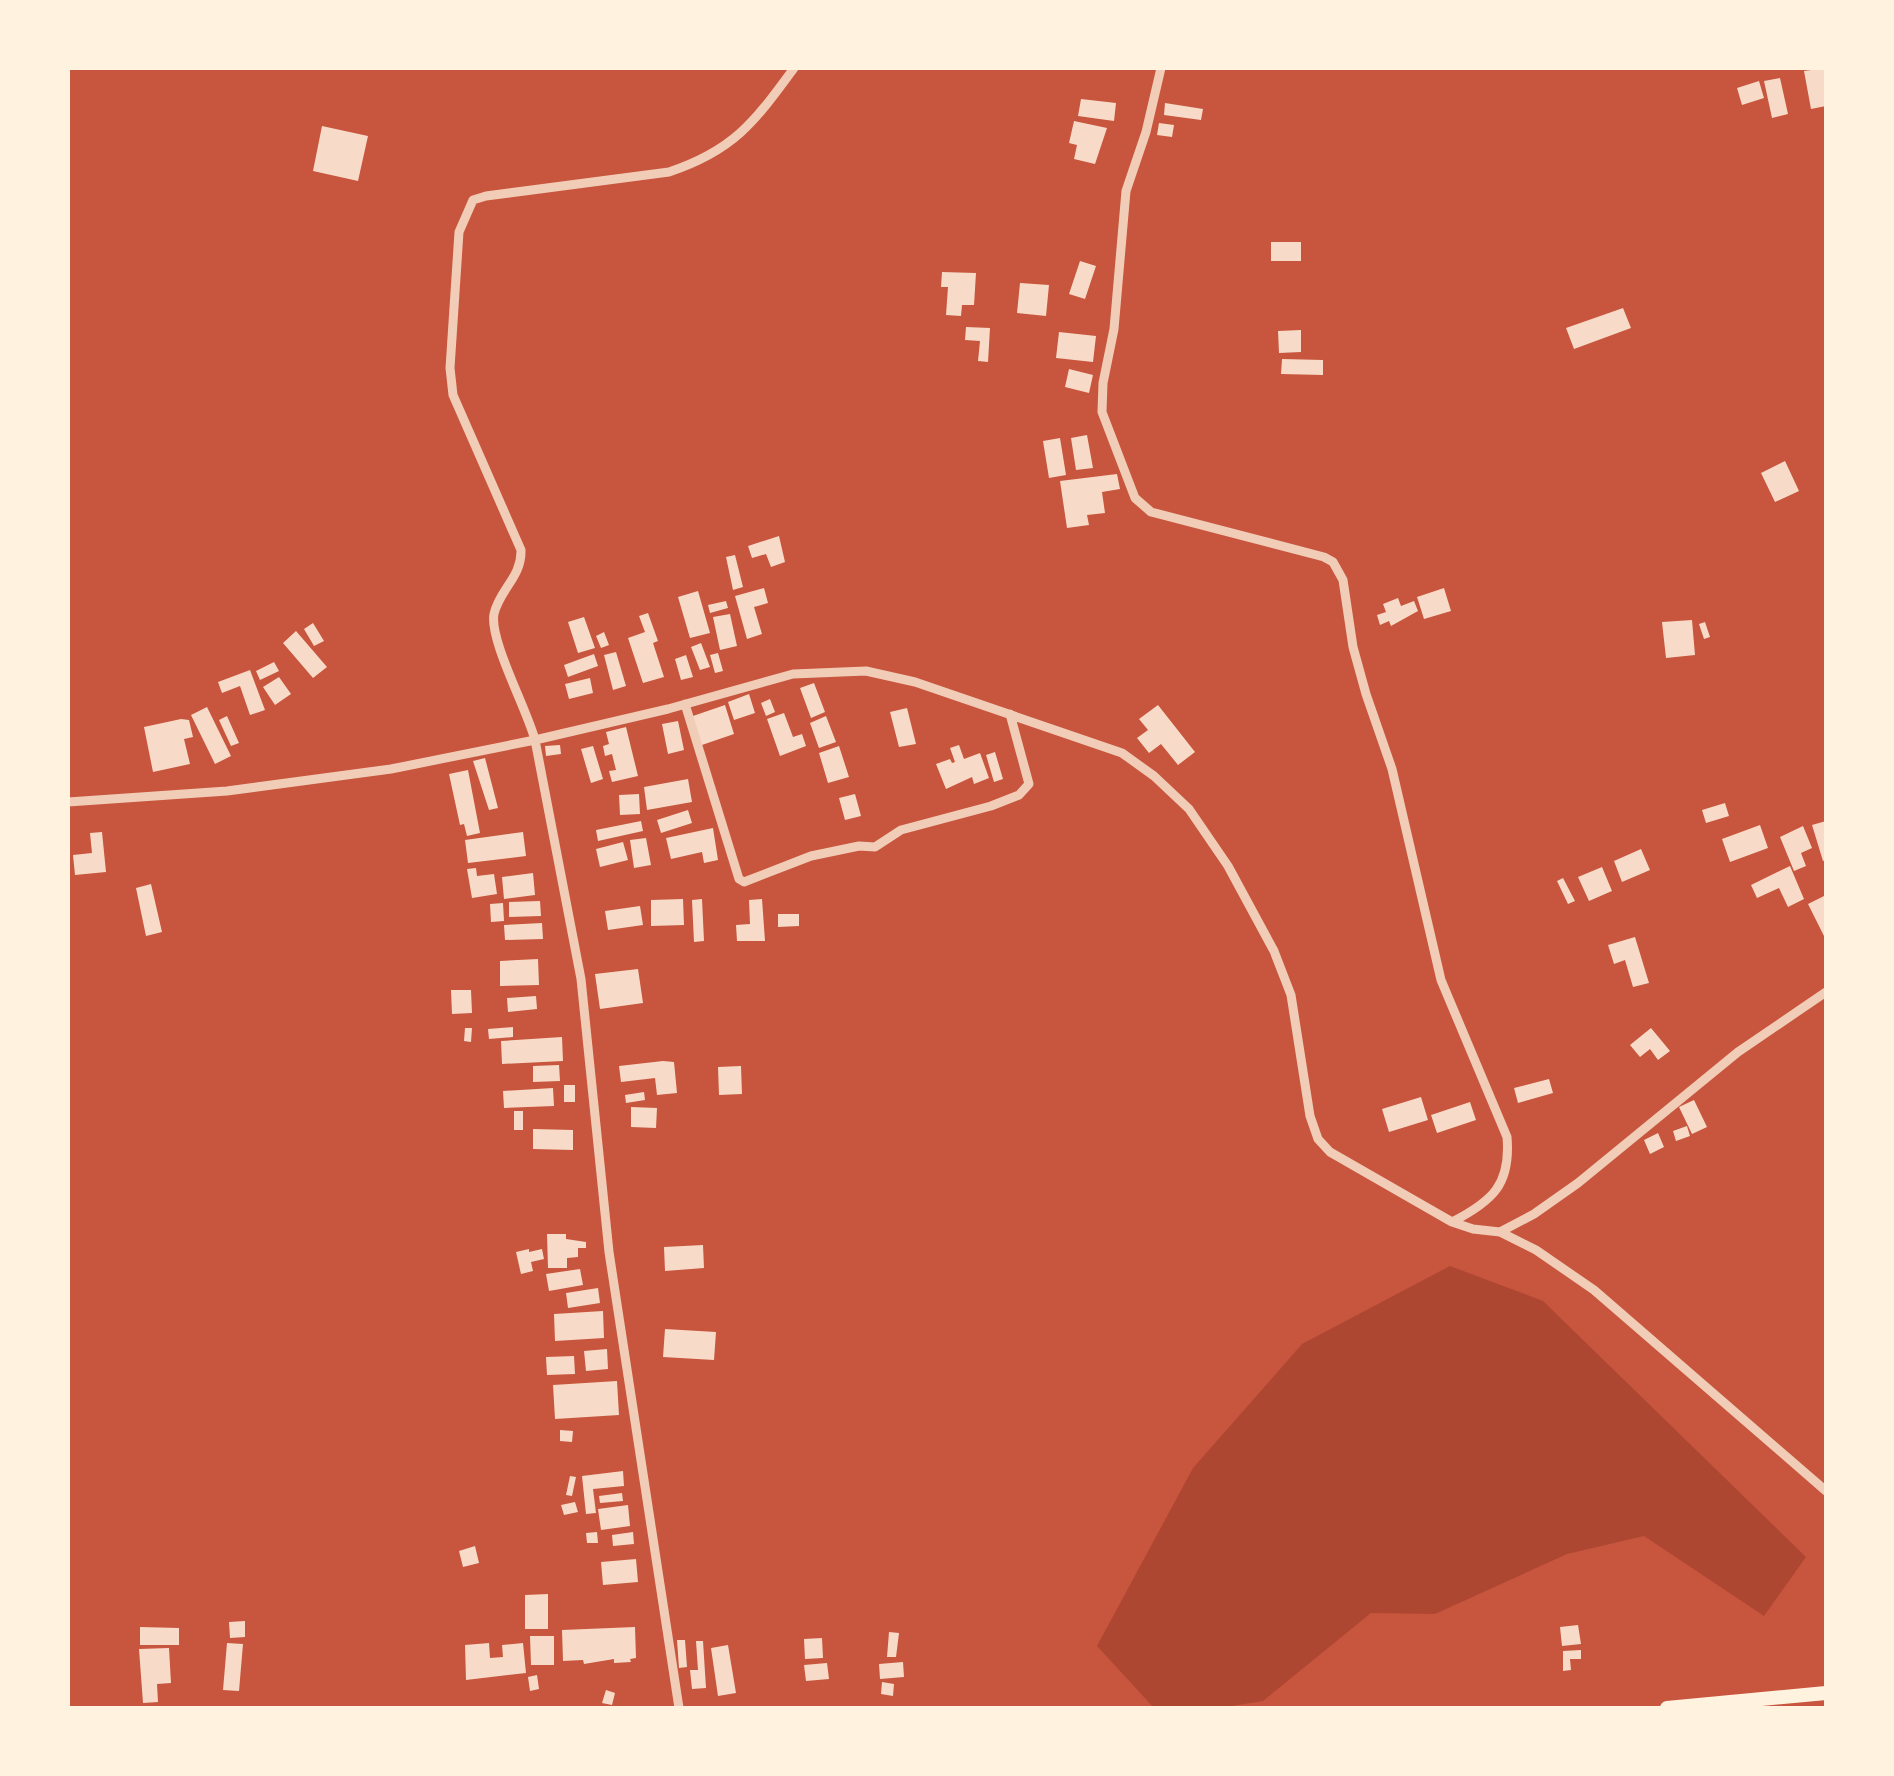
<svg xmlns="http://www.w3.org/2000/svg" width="1894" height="1776" font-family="Helvetica,sans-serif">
  <rect width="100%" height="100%" fill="#c8553d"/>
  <path fill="#ae4732" d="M 1450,1266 L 1543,1301 L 1806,1557 L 1764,1616 L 1644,1536 L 1567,1554 L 1435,1614 L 1371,1613 L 1263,1701 L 1219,1708 L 1154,1708 L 1097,1646 L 1193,1468 L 1302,1344 Z"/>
  <path fill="#f7dbc8" d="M 1826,68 L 1826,106 L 1811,109 L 1804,71 Z
    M 1780,78 L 1788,114 L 1772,118 L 1764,81 Z
    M 1759,81 L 1764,98 L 1742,105 L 1737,88 Z
    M 1081,99 L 1116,103 L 1114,121 L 1078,116 Z
    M 1165,103 L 1203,109 L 1201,120 L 1164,115 Z
    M 1074,121 L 1107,128 L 1095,164 L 1074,159 L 1077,145 L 1069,143 Z
    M 1159,123 L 1174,125 L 1172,137 L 1157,135 Z
    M 322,126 L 368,136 L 358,181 L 313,171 Z
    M 1271,242 L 1301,242 L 1301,261 L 1271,261 Z
    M 1080,261 L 1096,266 L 1085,299 L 1069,294 Z
    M 942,272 L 976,273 L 974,305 L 962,305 L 961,316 L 946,315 L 948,287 L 941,287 Z
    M 1020,283 L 1049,285 L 1046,316 L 1017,313 Z
    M 1623,308 L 1631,328 L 1574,349 L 1566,328 Z
    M 966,327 L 990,328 L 988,362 L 978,361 L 980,341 L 965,340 Z
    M 1301,330 L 1301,352 L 1279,353 L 1278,331 Z
    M 1059,332 L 1096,336 L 1093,362 L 1056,358 Z
    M 1282,359 L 1323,360 L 1323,375 L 1281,374 Z
    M 1069,369 L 1093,375 L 1089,393 L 1065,387 Z
    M 1087,435 L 1093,468 L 1076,470 L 1071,438 Z
    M 1060,438 L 1066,475 L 1049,478 L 1043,441 Z
    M 1785,461 L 1799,491 L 1775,502 L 1761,473 Z
    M 1117,474 L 1120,489 L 1102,492 L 1105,513 L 1087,515 L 1089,525 L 1067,528 L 1060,481 Z
    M 779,536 L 785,562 L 771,567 L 766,554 L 752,558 L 748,546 Z
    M 735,555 L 743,587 L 733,590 L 726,557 Z
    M 764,588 L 768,603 L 754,607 L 762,634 L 747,639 L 735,596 Z
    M 1444,588 L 1451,611 L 1424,619 L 1417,597 Z
    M 698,591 L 710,633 L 690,638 L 678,597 Z
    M 1398,598 L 1401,606 L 1414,601 L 1418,611 L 1391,626 L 1389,621 L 1380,625 L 1377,615 L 1386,612 L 1383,604 Z
    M 726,601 L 728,608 L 710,613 L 708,605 Z
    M 648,613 L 658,641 L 653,643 L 664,677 L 643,683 L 628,638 L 645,632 L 639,616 Z
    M 730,614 L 737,646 L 720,650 L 713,617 Z
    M 584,617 L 595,648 L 578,653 L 568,622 Z
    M 1692,620 L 1695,655 L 1666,658 L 1662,622 Z
    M 1705,622 L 1710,637 L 1704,639 L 1699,624 Z
    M 313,623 L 324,641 L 314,646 L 304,629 Z
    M 296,631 L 327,667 L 313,678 L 283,643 Z
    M 604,632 L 609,645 L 601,648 L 596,636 Z
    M 701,643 L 710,667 L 700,670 L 691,647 Z
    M 616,652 L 626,686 L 613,690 L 604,655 Z
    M 718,653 L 723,671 L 715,673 L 710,655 Z
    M 594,654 L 598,666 L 568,677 L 564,665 Z
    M 686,655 L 693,677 L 681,680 L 675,659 Z
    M 274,662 L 279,671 L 260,680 L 256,671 Z
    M 250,670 L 265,710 L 250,715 L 240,686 L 222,693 L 218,682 Z
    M 279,677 L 291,694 L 275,705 L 263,687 Z
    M 590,678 L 593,693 L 569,699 L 565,684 Z
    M 814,683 L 825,712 L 811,718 L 800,688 Z
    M 749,694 L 755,713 L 734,720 L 728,702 Z
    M 770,699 L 775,712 L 766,716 L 761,703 Z
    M 725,705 L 734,734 L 699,746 L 690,717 Z
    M 1158,705 L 1195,752 L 1178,765 L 1161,744 L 1149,753 L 1137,738 L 1148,730 L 1139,719 Z
    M 207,707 L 231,756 L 215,764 L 191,715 Z
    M 907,708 L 916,744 L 899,747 L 890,712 Z
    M 784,713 L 793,737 L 802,734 L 806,746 L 780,756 L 767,719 Z
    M 227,716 L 239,743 L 231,746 L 219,720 Z
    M 826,716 L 836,742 L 819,748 L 810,723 Z
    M 181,719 L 189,720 L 193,737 L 184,739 L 190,764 L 153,772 L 144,727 Z
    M 678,721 L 684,750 L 668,754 L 662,724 Z
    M 626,727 L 638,776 L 612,782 L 609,771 L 616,770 L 612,754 L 605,756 L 603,746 L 609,744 L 606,732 Z
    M 560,745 L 561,754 L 546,756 L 545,746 Z
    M 959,745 L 964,759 L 980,753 L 989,778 L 974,784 L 972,777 L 946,789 L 936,764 L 950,759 L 952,763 L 955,762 L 950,748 Z
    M 593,746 L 603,779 L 591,783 L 581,749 Z
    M 839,746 L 849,777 L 828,783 L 819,753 Z
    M 995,752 L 1003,779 L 994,782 L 986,755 Z
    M 485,758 L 498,808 L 489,810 L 473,761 Z
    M 468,770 L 480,833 L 467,836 L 464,824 L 460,825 L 449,774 Z
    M 688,779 L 692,802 L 647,810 L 644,787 Z
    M 639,794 L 640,814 L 620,815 L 619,795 Z
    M 855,794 L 861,816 L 845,820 L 839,798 Z
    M 1725,803 L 1729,816 L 1706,823 L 1702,810 Z
    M 688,810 L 692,823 L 661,833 L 657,820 Z
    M 641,821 L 643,831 L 598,841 L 596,830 Z
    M 1826,821 L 1826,860 L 1823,861 L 1812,825 Z
    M 1760,825 L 1768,848 L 1730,862 L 1722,839 Z
    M 1803,826 L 1812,848 L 1801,853 L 1806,866 L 1794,871 L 1780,837 Z
    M 713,828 L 718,860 L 704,863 L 702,852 L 671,859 L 666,838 Z
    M 102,832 L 106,872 L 75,875 L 73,855 L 92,853 L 90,833 Z
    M 523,832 L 526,856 L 468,863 L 465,840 Z
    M 646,838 L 651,865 L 634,868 L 630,840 Z
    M 623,842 L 628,860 L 600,867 L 596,849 Z
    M 1641,849 L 1650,870 L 1622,882 L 1614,861 Z
    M 1790,866 L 1804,899 L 1788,907 L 1779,888 L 1757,898 L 1751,885 Z
    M 1602,867 L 1612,891 L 1589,901 L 1578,877 Z
    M 476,868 L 477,876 L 494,874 L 497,894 L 472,898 L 467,869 Z
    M 533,873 L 535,895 L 504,899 L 502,877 Z
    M 1563,878 L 1575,901 L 1568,904 L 1557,881 Z
    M 151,884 L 162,932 L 146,936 L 136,888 Z
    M 1826,895 L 1826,940 L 1808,904 Z
    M 683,899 L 684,925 L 651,926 L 651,900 Z
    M 702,899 L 704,941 L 694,942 L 692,900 Z
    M 762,899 L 765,941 L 737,941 L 736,925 L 750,924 L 749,900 Z
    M 540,901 L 541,916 L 509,917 L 509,902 Z
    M 503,903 L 504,921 L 491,922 L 490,904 Z
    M 640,906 L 643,925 L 608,930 L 605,911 Z
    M 778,914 L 799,914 L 799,926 L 778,927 Z
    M 542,923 L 543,939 L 505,940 L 504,925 Z
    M 1635,937 L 1649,983 L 1633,987 L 1625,960 L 1614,964 L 1608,945 Z
    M 538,959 L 539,985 L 500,986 L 500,961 Z
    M 638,969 L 643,1003 L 600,1009 L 595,974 Z
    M 451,990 L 471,990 L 472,1013 L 452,1014 Z
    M 536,996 L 537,1009 L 508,1012 L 507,998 Z
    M 513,1027 L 513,1037 L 489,1039 L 488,1029 Z
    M 465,1028 L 472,1028 L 471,1042 L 464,1041 Z
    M 1651,1028 L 1670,1051 L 1658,1060 L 1650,1049 L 1640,1057 L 1630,1045 Z
    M 562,1037 L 563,1061 L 502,1064 L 501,1041 Z
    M 663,1061 L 674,1062 L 677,1093 L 657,1095 L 655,1078 L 621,1082 L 619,1066 Z
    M 559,1065 L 560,1081 L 533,1082 L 533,1066 Z
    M 741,1066 L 742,1094 L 719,1095 L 718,1067 Z
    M 1549,1079 L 1553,1093 L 1518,1103 L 1514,1088 Z
    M 564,1085 L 575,1085 L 575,1102 L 564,1102 Z
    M 553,1088 L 554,1106 L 504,1108 L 503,1091 Z
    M 644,1092 L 645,1100 L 626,1103 L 625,1095 Z
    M 1421,1097 L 1428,1120 L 1389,1132 L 1382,1109 Z
    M 1694,1100 L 1707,1127 L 1692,1134 L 1679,1107 Z
    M 1470,1102 L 1476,1120 L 1437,1133 L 1431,1115 Z
    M 631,1107 L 657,1108 L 656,1128 L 631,1127 Z
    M 514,1111 L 523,1111 L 523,1130 L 514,1130 Z
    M 1687,1126 L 1690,1136 L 1676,1141 L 1673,1131 Z
    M 533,1129 L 573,1130 L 573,1150 L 533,1149 Z
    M 1658,1133 L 1664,1147 L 1650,1154 L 1644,1140 Z
    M 547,1234 L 566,1234 L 566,1239 L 586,1242 L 586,1248 L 578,1248 L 578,1257 L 567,1258 L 567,1268 L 548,1268 Z
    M 703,1245 L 704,1268 L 665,1271 L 664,1247 Z
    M 529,1249 L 529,1252 L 542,1249 L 544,1259 L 531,1262 L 533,1271 L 521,1274 L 516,1252 Z
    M 580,1269 L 583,1285 L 549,1291 L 546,1274 Z
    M 598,1288 L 600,1303 L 568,1308 L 566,1293 Z
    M 603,1311 L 604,1338 L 555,1341 L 554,1314 Z
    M 665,1329 L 716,1332 L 714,1360 L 663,1357 Z
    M 607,1349 L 608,1369 L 586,1371 L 584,1351 Z
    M 574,1356 L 575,1374 L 547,1375 L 546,1357 Z
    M 617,1381 L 619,1415 L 555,1419 L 553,1385 Z
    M 560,1430 L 573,1431 L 572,1442 L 560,1441 Z
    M 623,1471 L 624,1486 L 593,1489 L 596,1513 L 586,1514 L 582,1476 Z
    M 570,1476 L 576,1477 L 572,1496 L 566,1495 Z
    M 622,1493 L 623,1501 L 600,1503 L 599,1496 Z
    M 575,1502 L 578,1512 L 564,1515 L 561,1505 Z
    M 628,1505 L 630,1526 L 601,1530 L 598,1509 Z
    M 597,1532 L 598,1543 L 587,1543 L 586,1533 Z
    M 633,1532 L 634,1544 L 613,1546 L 612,1535 Z
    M 475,1546 L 479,1563 L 463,1567 L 459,1551 Z
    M 636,1559 L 638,1582 L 603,1585 L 601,1562 Z
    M 548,1594 L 548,1629 L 525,1629 L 525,1595 Z
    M 245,1621 L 245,1637 L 230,1638 L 229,1622 Z
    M 1578,1625 L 1581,1644 L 1562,1646 L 1560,1627 Z
    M 140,1627 L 179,1628 L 179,1645 L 140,1645 Z
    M 635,1627 L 636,1658 L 630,1659 L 631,1662 L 614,1663 L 614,1659 L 584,1664 L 583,1660 L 563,1661 L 562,1630 Z
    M 889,1632 L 899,1633 L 896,1657 L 887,1657 Z
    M 530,1636 L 554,1636 L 554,1665 L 531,1665 Z
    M 822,1638 L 823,1658 L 805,1659 L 804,1639 Z
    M 677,1640 L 685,1640 L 687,1667 L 679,1668 Z
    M 696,1641 L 703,1641 L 706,1688 L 692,1689 L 690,1670 L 698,1670 Z
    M 227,1643 L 243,1644 L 239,1691 L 223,1690 Z
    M 489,1643 L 490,1658 L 503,1657 L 502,1645 L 523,1643 L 526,1673 L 466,1680 L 465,1645 Z
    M 728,1645 L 736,1693 L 718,1696 L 711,1648 Z
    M 169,1648 L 171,1683 L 157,1684 L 158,1702 L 143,1703 L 139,1649 Z
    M 1581,1650 L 1581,1659 L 1570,1659 L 1571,1670 L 1563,1671 L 1563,1651 Z
    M 903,1662 L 904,1677 L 880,1679 L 879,1664 Z
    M 827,1663 L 829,1679 L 806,1681 L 804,1665 Z
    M 537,1675 L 539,1689 L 530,1691 L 528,1677 Z
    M 882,1682 L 894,1684 L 893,1696 L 881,1694 Z
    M 606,1690 L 615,1693 L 612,1705 L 602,1703 Z"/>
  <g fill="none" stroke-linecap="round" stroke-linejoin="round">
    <path stroke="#f1ccb7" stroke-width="9" d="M 1161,68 L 1146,132 L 1126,191 L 1114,329 L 1103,383 L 1102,412 L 1135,498 L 1151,512 L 1324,557 L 1333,562 L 1343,580 L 1353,647 L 1366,694 L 1392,769 L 1441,980 L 1507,1137 C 1511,1184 1493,1201 1452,1222
      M 685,704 L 739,879 L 744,882 L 811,856 L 859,846 L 875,847 L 901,830 L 991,806 L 1019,795 L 1029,784 L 1010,714
      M 68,802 L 227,791 L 391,769 L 535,740 L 668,709 L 793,674 L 866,671 L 915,682 L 1122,753 L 1154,776 L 1189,809 L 1228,866 L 1274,951 L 1291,995 L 1310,1116 L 1318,1139 L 1330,1152 L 1452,1222 L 1473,1229 L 1500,1232 L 1534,1214 L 1578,1183 L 1738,1052 L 1826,992
      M 1500,1232 L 1536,1250 L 1594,1290 L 1826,1491
      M 679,1708 L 609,1252 L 581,979 L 535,740 C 527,709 489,640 494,614 C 499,590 522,577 521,550 L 453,395 L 450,368 L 459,232 L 473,200 L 486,196 L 669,172 C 735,150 755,121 794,68"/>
    <path stroke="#fff3e0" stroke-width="14" d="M 1667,1708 L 1826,1693"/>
  </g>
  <rect width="1894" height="1776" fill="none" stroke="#fff3e0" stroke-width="140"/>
</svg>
